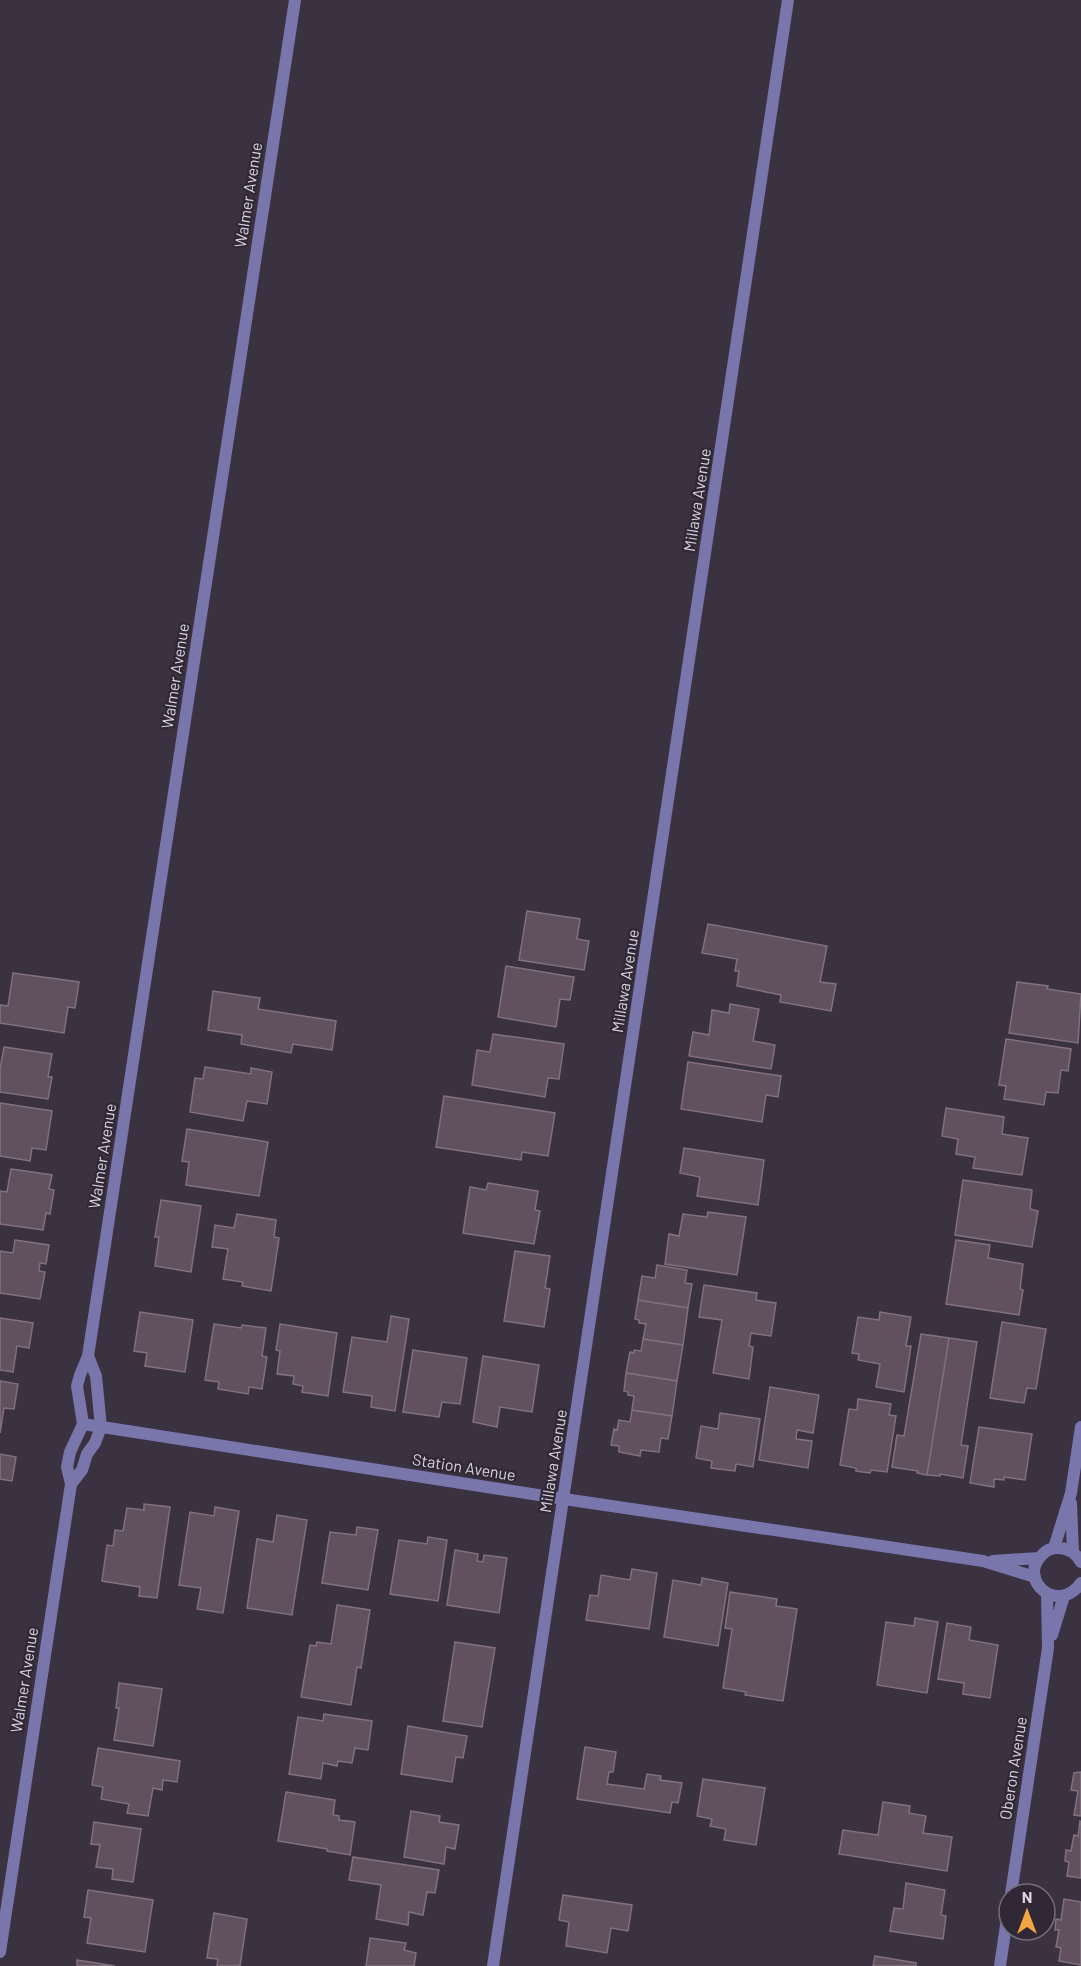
<svg xmlns="http://www.w3.org/2000/svg" width="1081" height="1966" font-family="Barlow,sans-serif">
  <rect width="100%" height="100%" fill="#3a3241"/>
  <path fill="#61515e" stroke="#81717e" stroke-width="1.5" d="M 527,911 L 580,919 L 577,939 L 589,941 L 584,970 L 519,960 Z
    M 708,924 L 827,946 L 820,982 L 836,984 L 831,1011 L 780,1002 L 781,995 L 737,986 L 739,971 L 735,971 L 737,959 L 702,953 Z
    M 506,966 L 574,977 L 570,1000 L 560,999 L 556,1027 L 498,1017 Z
    M 13,973 L 79,982 L 75,1008 L 68,1007 L 64,1033 L 0,1023 L 0,1005 L 8,1006 Z
    M 1017,982 L 1048,986 L 1047,989 L 1081,994 L 1078,1043 L 1009,1033 Z
    M 213,991 L 260,998 L 258,1009 L 336,1021 L 332,1050 L 293,1044 L 291,1053 L 241,1044 L 242,1035 L 208,1030 Z
    M 730,1004 L 759,1009 L 753,1041 L 775,1045 L 771,1069 L 689,1056 L 693,1032 L 709,1035 L 712,1010 L 729,1013 Z
    M 493,1034 L 564,1044 L 559,1079 L 548,1078 L 545,1097 L 472,1085 L 477,1050 L 490,1052 Z
    M 1006,1039 L 1071,1049 L 1068,1071 L 1061,1070 L 1058,1093 L 1046,1092 L 1044,1105 L 1004,1099 L 1006,1086 L 999,1085 Z
    M 4,1047 L 52,1054 L 48,1077 L 52,1077 L 48,1099 L 0,1092 L 0,1069 Z
    M 688,1062 L 781,1076 L 778,1097 L 766,1095 L 762,1122 L 681,1109 Z
    M 205,1067 L 251,1074 L 251,1068 L 272,1072 L 267,1104 L 247,1101 L 243,1121 L 190,1112 L 195,1078 L 203,1079 Z
    M 444,1096 L 555,1113 L 548,1156 L 522,1152 L 521,1160 L 436,1147 Z
    M 0,1103 L 52,1111 L 46,1150 L 32,1148 L 30,1161 L 0,1156 Z
    M 946,1108 L 1004,1117 L 1002,1134 L 1028,1138 L 1022,1175 L 973,1168 L 975,1157 L 956,1154 L 958,1139 L 942,1136 Z
    M 187,1129 L 268,1142 L 259,1196 L 186,1185 L 189,1162 L 182,1161 Z
    M 684,1148 L 764,1160 L 758,1205 L 697,1196 L 700,1177 L 680,1173 Z
    M 11,1169 L 52,1175 L 49,1189 L 54,1190 L 50,1214 L 46,1213 L 43,1230 L 0,1224 L 0,1191 L 7,1192 Z
    M 963,1180 L 1032,1190 L 1030,1209 L 1038,1211 L 1032,1247 L 955,1235 Z
    M 488,1183 L 538,1191 L 535,1210 L 540,1211 L 534,1244 L 463,1233 L 470,1187 L 486,1190 Z
    M 161,1200 L 201,1206 L 191,1272 L 155,1266 L 159,1237 L 155,1237 Z
    M 708,1212 L 746,1217 L 737,1275 L 665,1264 L 669,1234 L 679,1236 L 683,1214 L 707,1217 Z
    M 237,1214 L 276,1220 L 274,1237 L 279,1238 L 271,1291 L 242,1286 L 243,1282 L 223,1279 L 228,1249 L 212,1247 L 215,1225 L 234,1228 Z
    M 15,1240 L 49,1245 L 46,1264 L 40,1263 L 39,1271 L 45,1272 L 40,1299 L 0,1293 L 0,1251 L 13,1253 Z
    M 956,1240 L 990,1245 L 988,1258 L 1023,1264 L 1020,1289 L 1023,1290 L 1019,1315 L 946,1304 Z
    M 515,1251 L 550,1256 L 545,1288 L 550,1289 L 544,1327 L 504,1321 Z
    M 657,1265 L 687,1270 L 685,1283 L 692,1284 L 688,1308 L 638,1300 L 642,1276 L 655,1278 Z
    M 704,1285 L 757,1293 L 756,1300 L 776,1303 L 771,1336 L 751,1333 L 749,1346 L 753,1347 L 749,1379 L 713,1373 L 722,1320 L 699,1317 Z
    M 638,1300 L 688,1308 L 683,1345 L 643,1339 L 646,1324 L 639,1323 L 639,1320 L 635,1319 Z
    M 140,1312 L 193,1320 L 185,1372 L 145,1366 L 147,1353 L 134,1351 Z
    M 880,1312 L 911,1317 L 906,1346 L 911,1346 L 904,1392 L 876,1387 L 880,1364 L 858,1360 L 859,1354 L 852,1353 L 858,1317 L 879,1320 Z
    M 391,1316 L 409,1319 L 395,1411 L 371,1407 L 372,1396 L 343,1392 L 352,1337 L 387,1342 Z
    M 0,1318 L 33,1323 L 29,1348 L 17,1346 L 13,1372 L 0,1370 Z
    M 1002,1322 L 1046,1329 L 1036,1389 L 1027,1388 L 1024,1403 L 990,1398 Z
    M 214,1324 L 241,1328 L 242,1325 L 266,1328 L 262,1356 L 267,1357 L 262,1389 L 249,1387 L 248,1394 L 218,1389 L 219,1382 L 205,1380 Z
    M 280,1324 L 337,1333 L 328,1396 L 302,1392 L 303,1386 L 293,1384 L 294,1376 L 277,1374 L 280,1351 L 276,1350 Z
    M 921,1334 L 949,1338 L 927,1475 L 917,1473 L 918,1471 L 892,1467 L 897,1435 L 904,1436 Z
    M 949,1338 L 977,1342 L 961,1445 L 968,1446 L 963,1478 L 940,1474 L 940,1476 L 927,1475 Z
    M 643,1339 L 683,1345 L 677,1381 L 626,1373 L 630,1352 L 634,1353 L 634,1350 L 641,1351 Z
    M 413,1350 L 467,1358 L 460,1404 L 442,1402 L 439,1417 L 403,1412 Z
    M 483,1356 L 539,1365 L 532,1412 L 500,1407 L 497,1427 L 473,1422 Z
    M 626,1373 L 677,1381 L 672,1416 L 632,1410 L 634,1396 L 628,1395 L 628,1392 L 624,1391 Z
    M 0,1381 L 18,1384 L 14,1409 L 4,1408 L 0,1433 Z
    M 770,1387 L 819,1395 L 813,1433 L 797,1430 L 796,1439 L 812,1441 L 808,1468 L 759,1460 Z
    M 858,1399 L 891,1404 L 889,1415 L 896,1416 L 887,1472 L 871,1470 L 870,1473 L 856,1471 L 856,1468 L 840,1465 L 849,1409 L 857,1410 Z
    M 632,1410 L 672,1416 L 668,1439 L 661,1438 L 659,1452 L 641,1450 L 640,1456 L 619,1452 L 619,1446 L 611,1445 L 614,1429 L 617,1430 L 619,1420 L 630,1422 Z
    M 720,1413 L 760,1419 L 753,1467 L 736,1464 L 735,1471 L 711,1468 L 712,1461 L 696,1458 L 701,1426 L 718,1429 Z
    M 979,1427 L 1032,1434 L 1025,1480 L 1004,1477 L 1004,1480 L 994,1479 L 994,1487 L 970,1483 Z
    M 0,1454 L 16,1457 L 12,1481 L 0,1479 Z
    M 144,1504 L 170,1507 L 157,1598 L 139,1596 L 140,1587 L 102,1581 L 107,1545 L 113,1546 L 115,1530 L 123,1531 L 127,1508 L 144,1510 Z
    M 215,1507 L 239,1511 L 223,1613 L 197,1609 L 201,1588 L 179,1585 L 190,1512 L 214,1516 Z
    M 277,1515 L 307,1520 L 292,1615 L 247,1608 L 257,1539 L 273,1542 Z
    M 357,1527 L 378,1530 L 368,1590 L 322,1583 L 330,1532 L 356,1535 Z
    M 428,1537 L 447,1540 L 438,1601 L 390,1594 L 399,1540 L 427,1544 Z
    M 455,1550 L 478,1554 L 477,1561 L 483,1562 L 484,1555 L 507,1558 L 499,1613 L 447,1605 Z
    M 632,1569 L 657,1573 L 649,1629 L 586,1620 L 590,1595 L 598,1596 L 601,1575 L 630,1580 Z
    M 702,1578 L 728,1583 L 718,1646 L 664,1637 L 673,1580 L 701,1585 Z
    M 730,1592 L 777,1599 L 776,1606 L 797,1609 L 783,1701 L 745,1695 L 746,1692 L 723,1688 L 732,1629 L 725,1628 Z
    M 337,1605 L 370,1610 L 361,1668 L 357,1667 L 351,1705 L 301,1697 L 310,1645 L 316,1646 L 317,1642 L 331,1644 Z
    M 915,1618 L 938,1622 L 927,1693 L 877,1685 L 886,1622 L 914,1626 Z
    M 947,1623 L 971,1627 L 969,1640 L 998,1645 L 990,1698 L 963,1694 L 964,1683 L 938,1679 Z
    M 455,1642 L 495,1648 L 482,1727 L 443,1721 Z
    M 119,1683 L 162,1689 L 153,1746 L 114,1740 L 119,1708 L 116,1708 Z
    M 324,1714 L 372,1721 L 368,1750 L 355,1748 L 352,1763 L 338,1761 L 337,1766 L 323,1763 L 321,1779 L 289,1774 L 298,1717 L 323,1721 Z
    M 408,1726 L 467,1736 L 463,1758 L 456,1757 L 452,1782 L 401,1774 Z
    M 585,1747 L 616,1752 L 613,1772 L 609,1772 L 607,1784 L 644,1789 L 647,1774 L 661,1776 L 660,1780 L 682,1783 L 678,1803 L 672,1802 L 670,1813 L 577,1799 Z
    M 98,1748 L 180,1761 L 177,1782 L 163,1780 L 162,1790 L 153,1788 L 148,1816 L 127,1813 L 129,1804 L 101,1799 L 103,1787 L 92,1785 Z
    M 1081,1772 L 1081,1816 L 1074,1815 L 1078,1791 L 1071,1790 L 1074,1773 Z
    M 703,1779 L 765,1788 L 756,1845 L 724,1840 L 726,1829 L 710,1826 L 712,1819 L 697,1816 Z
    M 286,1792 L 335,1800 L 333,1815 L 339,1816 L 339,1820 L 355,1822 L 350,1855 L 327,1851 L 327,1849 L 278,1841 Z
    M 883,1802 L 910,1806 L 909,1813 L 926,1816 L 923,1833 L 952,1837 L 947,1871 L 839,1854 L 843,1830 L 878,1835 Z
    M 411,1811 L 440,1816 L 439,1822 L 459,1825 L 455,1849 L 446,1847 L 444,1864 L 404,1857 Z
    M 1080,1821 L 1081,1822 L 1081,1878 L 1067,1876 L 1069,1862 L 1065,1861 L 1066,1850 L 1071,1851 L 1074,1835 L 1078,1836 Z
    M 94,1822 L 141,1829 L 133,1882 L 112,1879 L 113,1869 L 96,1867 L 100,1845 L 91,1844 Z
    M 353,1857 L 439,1870 L 435,1893 L 427,1892 L 423,1915 L 409,1912 L 408,1925 L 376,1919 L 381,1885 L 349,1880 Z
    M 906,1883 L 945,1890 L 941,1915 L 946,1916 L 943,1939 L 890,1931 L 894,1908 L 903,1909 Z
    M 88,1890 L 153,1900 L 145,1952 L 87,1943 L 91,1918 L 84,1917 Z
    M 563,1895 L 632,1905 L 628,1931 L 611,1928 L 607,1953 L 566,1946 L 569,1922 L 559,1920 Z
    M 1064,1899 L 1081,1902 L 1081,1965 L 1059,1961 L 1061,1948 L 1056,1947 L 1059,1930 L 1055,1930 L 1056,1919 L 1061,1920 Z
    M 214,1913 L 247,1919 L 240,1966 L 217,1966 L 218,1959 L 207,1958 Z
    M 370,1938 L 406,1943 L 404,1950 L 416,1953 L 414,1966 L 366,1966 Z
    M 875,1956 L 916,1963 L 916,1966 L 873,1966 Z
    M 77,1960 L 115,1966 L 77,1966 Z"/>
  <g fill="none" stroke-linecap="round" stroke-linejoin="round">
    <path stroke="#7876aa" stroke-width="12" d="M 83,1424 L 564,1499 L 983,1561 L 1035,1577
      M 71,1484 L 82,1470 L 87,1454 L 95,1443 L 101,1427 L 96,1376 L 88,1356
      M 1071,1503 L 1073,1552
      M 1054,1548 L 1071,1493 L 1081,1427
      M 993,1561 L 1039,1558
      M 1081,1562 C 1076,1553 1069,1548 1058,1548 C 1052,1548 1046,1550 1042,1555 C 1017,1579 1057,1616 1081,1583
      M 1052,1635 L 1064,1596
      M 1011,1894 L 1048,1648 L 1047,1594
      M 0,1952 L 71,1484 L 67,1467 L 70,1452 L 83,1424 L 77,1386 L 80,1375 L 88,1356 L 295,0
      M 493,1966 L 788,0
      M 1000,1966 L 1009,1905"/>
  </g>
  <g text-anchor="middle" stroke-width="4.5" stroke-linejoin="round" paint-order="stroke">
    <g font-size="16" fill="#d9d4de" stroke="#302837">
      <text transform="translate(248 195) rotate(-81)" y="6">Walmer Avenue</text>
      <text transform="translate(697 500) rotate(-81)" y="6">Millawa Avenue</text>
      <text transform="translate(175 676) rotate(-81)" y="6">Walmer Avenue</text>
      <text transform="translate(625 981) rotate(-81)" y="6">Millawa Avenue</text>
      <text transform="translate(102 1156) rotate(-81)" y="6">Walmer Avenue</text>
      <text transform="translate(553 1461) rotate(-81)" y="6">Millawa Avenue</text>
      <text transform="translate(464 1467) rotate(9)" y="6">Station Avenue</text>
      <text transform="translate(24 1680) rotate(-81)" y="6">Walmer Avenue</text>
      <text transform="translate(1013 1768) rotate(-81)" y="6">Oberon Avenue</text>
    </g>
  </g>
  <g transform="translate(1027 1912)"><circle r="28" fill="#302837" stroke="#746d7a" stroke-width="1.5"/>
  <path d="M0-4.5L10 22L0 15L-10 22Z" fill="#f2a541"/>
  <text y="-9" font-size="16" font-weight="bold" text-anchor="middle" fill="#d9d4de">N</text>
  </g>
</svg>
